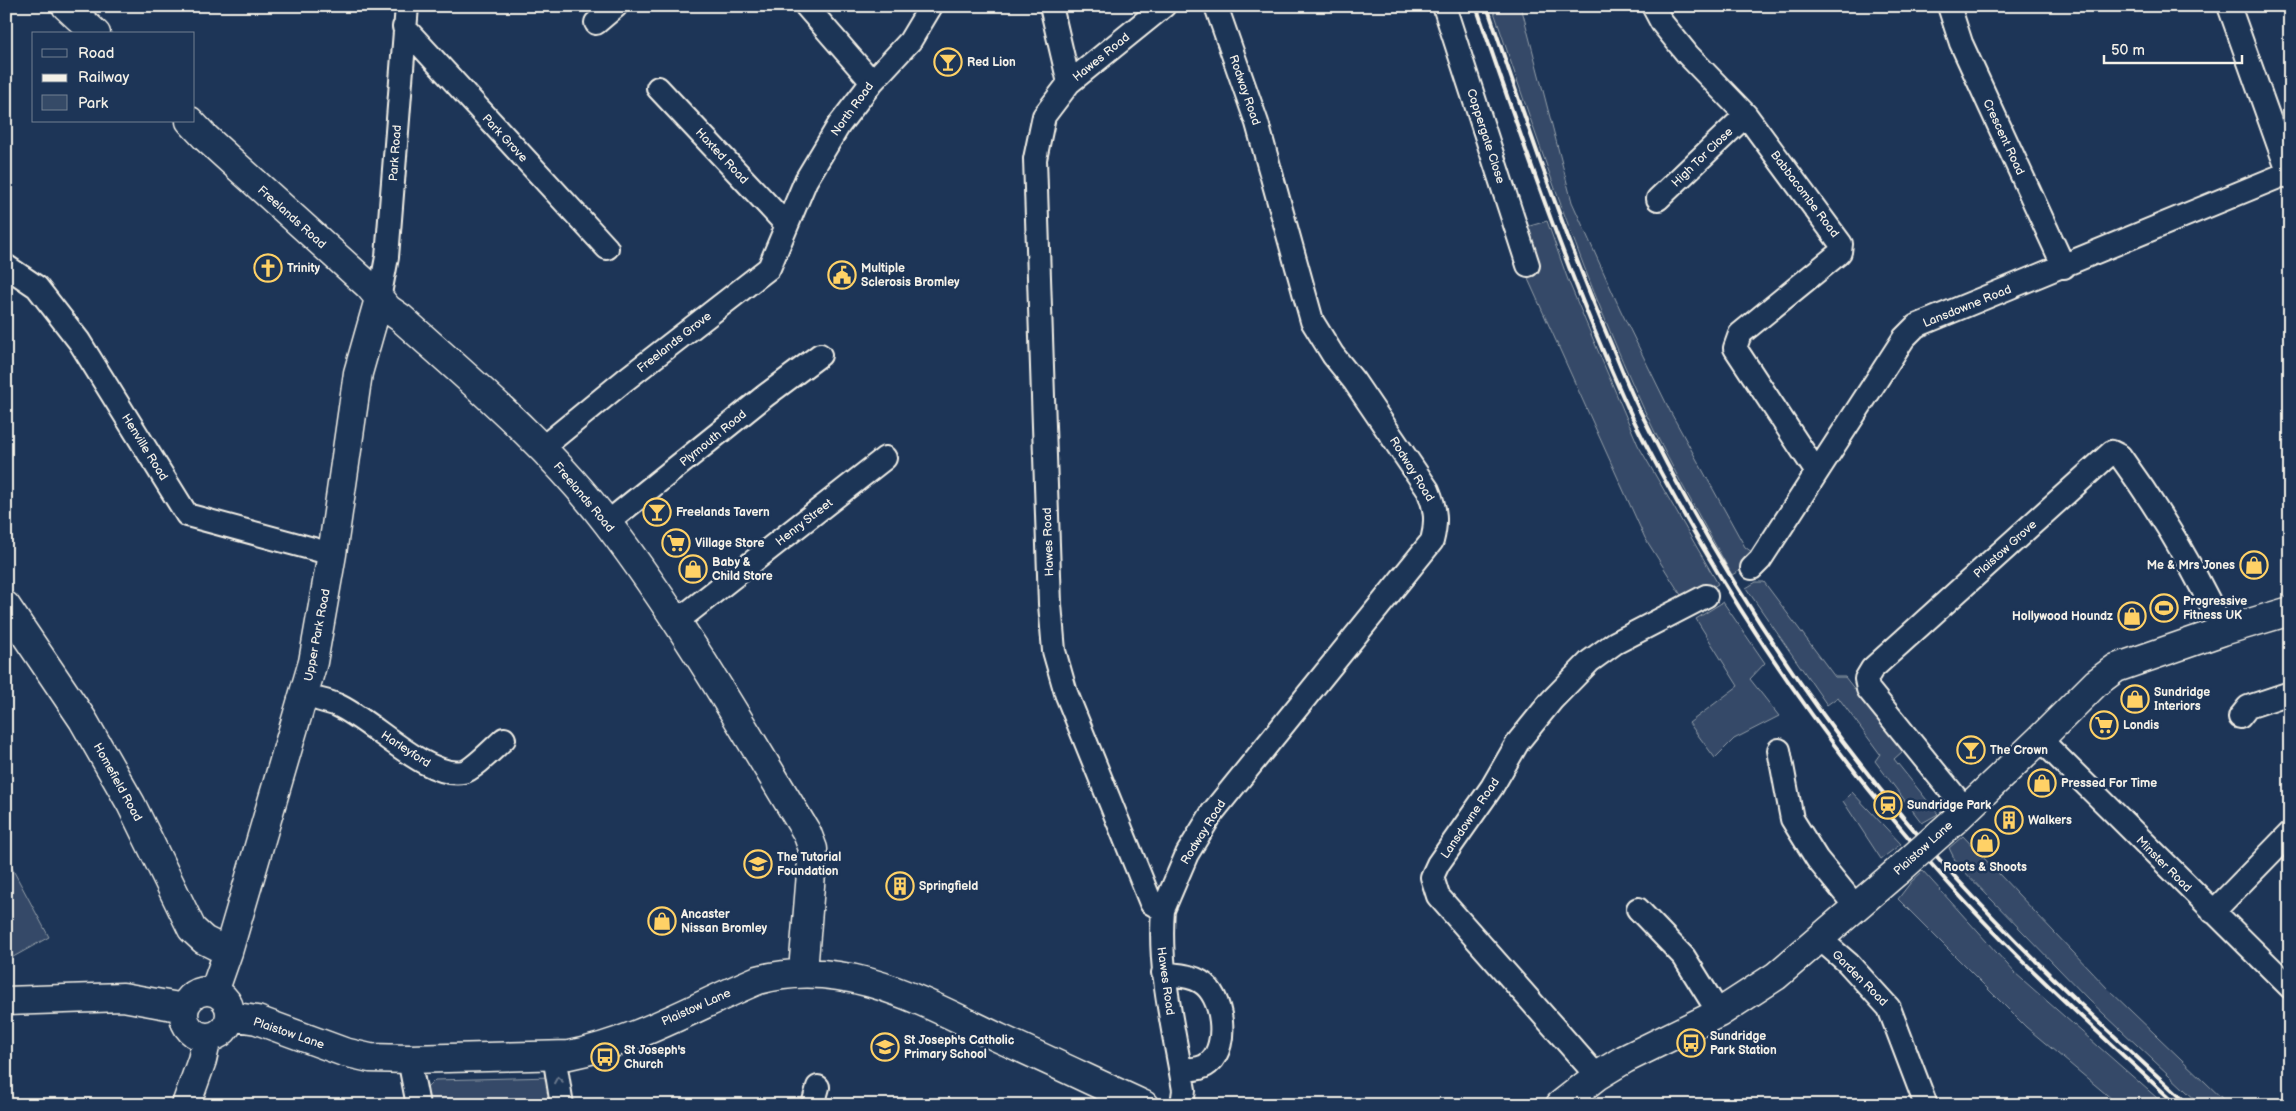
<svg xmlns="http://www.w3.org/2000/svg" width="2296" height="1111" font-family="'Balsamiq Sans',sans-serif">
  <rect width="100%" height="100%" fill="#1d3557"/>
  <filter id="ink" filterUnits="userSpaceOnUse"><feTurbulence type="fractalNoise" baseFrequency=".02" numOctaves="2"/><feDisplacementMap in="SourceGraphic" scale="10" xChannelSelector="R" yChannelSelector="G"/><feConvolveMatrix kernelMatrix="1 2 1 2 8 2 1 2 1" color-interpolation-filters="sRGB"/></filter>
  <g filter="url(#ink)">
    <path fill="#354a67" stroke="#949ea8" d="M 1492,6 L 1521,6 L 1572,202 L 1620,309 L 1671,413 L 1745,547 L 1756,555 L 1747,566 L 1732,575 C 1698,513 1661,450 1633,385 C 1578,261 1535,134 1492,6 Z
      M 1547,221 L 1568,280 L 1638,445 L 1718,584 L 1686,603 L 1645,538 L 1528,279 L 1539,270 L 1523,228 Z
      M 1756,582 L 1764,582 L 1835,677 L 1845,677 L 1903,751 L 1894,759 L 1938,814 L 1922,823 L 1875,761 L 1880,754 L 1838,697 L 1827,705 L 1746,588 Z
      M 1723,602 L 1765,663 L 1750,679 L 1779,716 L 1734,739 L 1715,758 L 1689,723 L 1738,686 L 1696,619 Z
      M 1852,792 L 1901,844 L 1881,859 L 1843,801 Z
      M 1963,836 L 2108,989 L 2229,1105 L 2201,1105 L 2089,1000 L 1957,864 L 1949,848 Z
      M 6,857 L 49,937 L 6,961 Z
      M 1923,871 L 2015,973 L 2165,1105 L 2119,1105 L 2026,1027 L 1898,899 L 1911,882 Z
      M 552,1077 L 555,1105 L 427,1105 L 424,1091 L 435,1080 Z"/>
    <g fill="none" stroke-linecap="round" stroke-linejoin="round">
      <g stroke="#f4f1e8" stroke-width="26">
        <path id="street" d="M 806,6 L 872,82
          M 1051,6 L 1069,83
          M 1164,6 L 1069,83 L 1044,116 L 1035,159 L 1050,604 L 1054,651 L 1066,693 L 1151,903 L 1163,910 C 1158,971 1174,1030 1184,1090 L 1182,1105
          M 1444,6 L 1528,265
          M 1653,6 L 1662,23 L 1688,55 L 1746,115 L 1841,244 L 1840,252 L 1837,255 L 1740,334 L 1735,348 L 1816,471
          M 1949,6 L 1961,43 L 2064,267
          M 2229,6 L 2290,177
          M 596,23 L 616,6
          M 404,27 L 607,248
          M 658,88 L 781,219 L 787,222
          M 1658,199 L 1746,115
          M 6,266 L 37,287 L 79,341 L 187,515 L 332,554
          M 379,299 L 387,257 L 407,6
          M 542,448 L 625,380 L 769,268 L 806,180 L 839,125 L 872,82 L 910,41 L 931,6
          M 607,523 L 765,396 L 820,355
          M 1752,568 L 1760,560 L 1904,338 L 1916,326 L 2288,173
          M 676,622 L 885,458
          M 304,695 C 315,699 327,701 337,705 C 372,720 426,779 463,772 C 473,770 496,746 504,739
          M 2240,717 L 2248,707 L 2290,693
          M 2040,739 L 2290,987
          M 1779,750 L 1792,819 L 1817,859 L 1856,907
          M 1966,810 L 1868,689 L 1866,679 L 1872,669 L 2112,452 L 2120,456 C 2160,511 2195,569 2223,631
          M 1638,909 L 1684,957 L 1719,1013
          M 1163,910 L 1187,854 L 1212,813 L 1432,541 C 1437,522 1436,509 1428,490 L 1354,381 L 1333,355 L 1312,321 L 1257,123 L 1216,6
          M 2213,912 L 2290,833
          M 1820,939 L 1848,963 L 1889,1008 L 1926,1105
          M 1163,973 C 1175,975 1191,975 1201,982 C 1223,995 1229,1045 1210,1062 C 1203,1070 1191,1069 1181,1070
          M 554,1055 L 562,1105
          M 409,1059 L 418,1105
          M 1597,1076 L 1438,896 L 1432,877 L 1438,864 L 1492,787 L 1518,742 L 1552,700 L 1590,661 L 1615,643 L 1706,596
          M 813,1105 L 818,1087"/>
      </g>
      <g stroke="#f4f1e8" stroke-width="31">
        <path id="secondary" d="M 66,6 L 96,34
          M 190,121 L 206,138 L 369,286 L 388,309 L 401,318 C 473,383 549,446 608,524 C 682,621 743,728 807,833 L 813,849 L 804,959 L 805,972
          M 6,606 L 83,720 L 131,804 L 192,929 L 204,940 L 228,952
          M 1954,821 L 2040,739 L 2096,683 L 2116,668 L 2223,631 L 2290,611
          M184 1014a23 23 0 1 1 46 0a23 23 0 1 1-46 0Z
          M 214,992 L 228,952 L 313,662 L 332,554 L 358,373 L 379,299
          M 6,1001 L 123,997 L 184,1008
          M 230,1016 L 257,1020 L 344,1052 L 370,1058 L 409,1059 L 569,1055 C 636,1042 696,1006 758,980 C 845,956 923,1002 999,1038 C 1048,1060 1096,1083 1144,1105
          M 186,1105 L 202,1060 L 207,1038
          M 1560,1105 L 1597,1076 L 1625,1059 L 1719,1013 L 1776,976 L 1899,870"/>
      </g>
      <use href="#street" stroke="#1d3557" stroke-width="22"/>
      <use href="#secondary" stroke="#1d3557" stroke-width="28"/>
      <path stroke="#f4f1e8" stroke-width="4" d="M 1476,6 C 1523,143 1569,279 1629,410 C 1649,454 1674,497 1698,539 C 1769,662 1853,777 1948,883 C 2019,962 2099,1033 2177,1105
        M 1487,6 C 1525,118 1562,229 1608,337 C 1619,362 1628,387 1640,411 C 1723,580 1829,738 1956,878 C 2029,958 2109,1032 2189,1105"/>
      <g stroke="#f4f1e8" stroke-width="31" stroke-linecap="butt">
        <path id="secondary-bridge" d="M 1899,870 L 1954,821"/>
      </g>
      <use href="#secondary-bridge" stroke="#1d3557" stroke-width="28"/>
    </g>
    <defs><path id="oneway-chevron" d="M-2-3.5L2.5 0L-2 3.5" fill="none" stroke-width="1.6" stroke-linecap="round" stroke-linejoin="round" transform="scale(1.25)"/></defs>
    <use stroke="#68778a" href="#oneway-chevron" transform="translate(558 1080) rotate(-99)"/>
  </g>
  <defs>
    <g id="bar-ring" transform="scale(1.4375)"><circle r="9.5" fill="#1d3557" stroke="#ffd166" stroke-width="1.5"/><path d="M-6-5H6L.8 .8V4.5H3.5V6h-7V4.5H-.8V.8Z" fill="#ffd166"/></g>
    <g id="church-ring" transform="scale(1.4375)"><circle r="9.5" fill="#1d3557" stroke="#ffd166" stroke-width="1.5"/><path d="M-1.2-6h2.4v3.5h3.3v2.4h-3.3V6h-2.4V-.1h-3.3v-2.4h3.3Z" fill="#ffd166"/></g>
    <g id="civic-ring" transform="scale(1.4375)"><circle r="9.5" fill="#1d3557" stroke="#ffd166" stroke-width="1.5"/><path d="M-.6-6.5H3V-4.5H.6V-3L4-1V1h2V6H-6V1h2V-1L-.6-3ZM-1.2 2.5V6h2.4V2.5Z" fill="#ffd166"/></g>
    <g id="supermarket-ring" transform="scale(1.4375)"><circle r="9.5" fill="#1d3557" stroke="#ffd166" stroke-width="1.5"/><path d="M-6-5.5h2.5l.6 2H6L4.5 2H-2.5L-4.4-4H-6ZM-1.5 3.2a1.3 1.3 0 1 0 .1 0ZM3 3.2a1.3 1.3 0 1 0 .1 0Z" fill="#ffd166"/></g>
    <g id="shop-ring" transform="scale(1.4375)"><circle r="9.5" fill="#1d3557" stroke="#ffd166" stroke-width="1.5"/><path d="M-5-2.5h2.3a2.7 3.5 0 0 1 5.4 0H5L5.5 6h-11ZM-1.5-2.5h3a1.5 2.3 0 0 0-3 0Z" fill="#ffd166"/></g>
    <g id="stadium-ring" transform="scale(1.4375)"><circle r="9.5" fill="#1d3557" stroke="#ffd166" stroke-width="1.5"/><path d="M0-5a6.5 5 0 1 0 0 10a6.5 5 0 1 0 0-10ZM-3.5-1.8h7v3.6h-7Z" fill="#ffd166"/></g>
    <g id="station-ring" transform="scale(1.4375)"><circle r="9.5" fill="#1d3557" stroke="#ffd166" stroke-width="1.5"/><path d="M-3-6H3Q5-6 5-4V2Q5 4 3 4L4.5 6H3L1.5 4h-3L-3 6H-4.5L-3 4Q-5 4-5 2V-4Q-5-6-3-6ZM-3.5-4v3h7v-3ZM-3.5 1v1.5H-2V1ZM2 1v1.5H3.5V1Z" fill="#ffd166"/></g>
    <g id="building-ring" transform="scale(1.4375)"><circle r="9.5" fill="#1d3557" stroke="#ffd166" stroke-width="1.5"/><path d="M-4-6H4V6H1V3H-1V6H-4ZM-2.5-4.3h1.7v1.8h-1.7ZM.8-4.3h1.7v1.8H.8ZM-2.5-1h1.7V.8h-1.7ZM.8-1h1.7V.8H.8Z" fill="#ffd166"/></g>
    <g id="school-ring" transform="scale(1.4375)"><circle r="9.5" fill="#1d3557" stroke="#ffd166" stroke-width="1.5"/><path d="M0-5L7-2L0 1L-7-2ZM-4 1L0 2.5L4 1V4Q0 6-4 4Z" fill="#ffd166"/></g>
    <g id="bus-ring" transform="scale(1.4375)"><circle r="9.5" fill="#1d3557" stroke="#ffd166" stroke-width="1.5"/><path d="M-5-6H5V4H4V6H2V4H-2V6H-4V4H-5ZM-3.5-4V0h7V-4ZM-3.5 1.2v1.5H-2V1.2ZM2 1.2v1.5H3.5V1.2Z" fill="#ffd166"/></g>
  </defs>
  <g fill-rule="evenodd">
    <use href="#bar-ring" x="948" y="62"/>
    <use href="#church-ring" x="268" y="268"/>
    <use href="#civic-ring" x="842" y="275"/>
    <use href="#bar-ring" x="657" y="512"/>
    <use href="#supermarket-ring" x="676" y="543"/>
    <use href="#shop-ring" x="2254" y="565"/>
    <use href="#shop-ring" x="693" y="569"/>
    <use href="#stadium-ring" x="2164" y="608"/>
    <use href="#shop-ring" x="2132" y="616"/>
    <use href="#shop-ring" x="2135" y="699"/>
    <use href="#supermarket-ring" x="2104" y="725"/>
    <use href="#bar-ring" x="1971" y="750"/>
    <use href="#shop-ring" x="2042" y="783"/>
    <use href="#station-ring" x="1888" y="805"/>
    <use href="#building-ring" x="2009" y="820"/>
    <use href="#shop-ring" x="1985" y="843"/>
    <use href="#school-ring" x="758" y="864"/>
    <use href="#building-ring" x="900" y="886"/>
    <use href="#shop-ring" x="662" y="921"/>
    <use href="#bus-ring" x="1691" y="1043"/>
    <use href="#school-ring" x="885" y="1047"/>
    <use href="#bus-ring" x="605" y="1057"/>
  </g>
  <g text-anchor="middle" stroke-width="5" stroke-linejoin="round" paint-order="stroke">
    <g font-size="12" fill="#f4f1e8" stroke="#1d3557">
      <text transform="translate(1101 57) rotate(-39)" y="4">Hawes Road</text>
      <text transform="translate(1245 90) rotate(71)" y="4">Rodway Road</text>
      <text transform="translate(852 109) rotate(-54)" y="4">North Road</text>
      <text transform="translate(1486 136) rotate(72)" y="4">Coppergate Close</text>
      <text transform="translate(2004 137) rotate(65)" y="4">Crescent Road</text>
      <text transform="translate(505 138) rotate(47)" y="4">Park Grove</text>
      <text transform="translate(395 153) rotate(-86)" y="4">Park Road</text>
      <text transform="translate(722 156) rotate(47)" y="4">Haxted Road</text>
      <text transform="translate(1702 157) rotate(-44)" y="4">High Tor Close</text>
      <text transform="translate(1805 194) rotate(53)" y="4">Babbacombe Road</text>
      <text transform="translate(292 217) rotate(42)" y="4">Freelands Road</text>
      <text transform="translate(1967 306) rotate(-22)" y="4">Lansdowne Road</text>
      <text transform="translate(674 342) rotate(-38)" y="4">Freelands Grove</text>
      <text transform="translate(713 438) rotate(-39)" y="4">Plymouth Road</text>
      <text transform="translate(145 447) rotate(58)" y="4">Henville Road</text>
      <text transform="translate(1412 469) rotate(58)" y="4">Rodway Road</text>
      <text transform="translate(584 497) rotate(50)" y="4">Freelands Road</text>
      <text transform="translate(804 522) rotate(-38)" y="4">Henry Street</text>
      <text transform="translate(1048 542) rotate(-92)" y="4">Hawes Road</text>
      <text transform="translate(2005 549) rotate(-42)" y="4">Plaistow Grove</text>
      <text transform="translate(317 635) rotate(-79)" y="4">Upper Park Road</text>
      <text transform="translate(406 749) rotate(33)" y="4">Harleyford</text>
      <text transform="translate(118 782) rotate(61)" y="4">Homefield Road</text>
      <text transform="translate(1470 818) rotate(-56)" y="4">Lansdowne Road</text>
      <text transform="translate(1203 832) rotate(-58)" y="4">Rodway Road</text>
      <text transform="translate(1923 848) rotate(-42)" y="4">Plaistow Lane</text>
      <text transform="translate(2164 864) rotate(45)" y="4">Minster Road</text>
      <text transform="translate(1860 978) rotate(45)" y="4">Garden Road</text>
      <text transform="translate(1166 981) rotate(82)" y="4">Hawes Road</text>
      <text transform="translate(696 1007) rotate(-24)" y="4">Plaistow Lane</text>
      <text transform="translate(289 1033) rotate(19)" y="4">Plaistow Lane</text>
    </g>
    <g font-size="12" font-weight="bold" fill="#f4f1e8" stroke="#1d3557" text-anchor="start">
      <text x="967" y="66">Red Lion</text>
      <text x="287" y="272">Trinity</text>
      <text x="861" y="272">Multiple<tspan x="861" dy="14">Sclerosis Bromley</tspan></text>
      <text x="676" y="516">Freelands Tavern</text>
      <text x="695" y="547">Village Store</text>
      <text x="712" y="566">Baby &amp;<tspan x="712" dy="14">Child Store</tspan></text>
      <text x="2235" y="569" text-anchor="end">Me &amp; Mrs Jones</text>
      <text x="2183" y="605">Progressive<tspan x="2183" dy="14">Fitness UK</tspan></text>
      <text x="2113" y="620" text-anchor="end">Hollywood Houndz</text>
      <text x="2154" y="696">Sundridge<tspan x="2154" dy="14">Interiors</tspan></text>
      <text x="2123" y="729">Londis</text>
      <text x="1990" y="754">The Crown</text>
      <text x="2061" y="787">Pressed For Time</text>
      <text x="1907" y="809">Sundridge Park</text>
      <text x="2028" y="824">Walkers</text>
      <text x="777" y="861">The Tutorial<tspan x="777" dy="14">Foundation</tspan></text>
      <text x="1985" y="871" text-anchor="middle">Roots &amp; Shoots</text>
      <text x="919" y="890">Springfield</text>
      <text x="681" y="918">Ancaster<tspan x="681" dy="14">Nissan Bromley</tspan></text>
      <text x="1710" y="1040">Sundridge<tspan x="1710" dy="14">Park Station</tspan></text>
      <text x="904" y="1044">St Joseph's Catholic<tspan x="904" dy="14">Primary School</tspan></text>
      <text x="624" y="1054">St Joseph's<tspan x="624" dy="14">Church</tspan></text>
    </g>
  </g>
  <rect width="2296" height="1111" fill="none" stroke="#1d3557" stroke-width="25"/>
  <rect x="12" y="12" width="2271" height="1086" fill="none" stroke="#f4f1e8" stroke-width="2" filter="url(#ink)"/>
  <rect x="32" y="32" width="162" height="90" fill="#1d3557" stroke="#738091"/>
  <rect x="42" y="49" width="25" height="8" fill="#1d3557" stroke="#738091"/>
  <text x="78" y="58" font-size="15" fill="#f4f1e8">Road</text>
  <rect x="42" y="74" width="25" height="8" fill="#f4f1e8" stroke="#738091"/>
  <text x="78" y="82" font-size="15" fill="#f4f1e8">Railway</text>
  <rect x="42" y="95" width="25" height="15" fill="#354a67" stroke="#738091"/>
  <text x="78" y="108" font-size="15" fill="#f4f1e8">Park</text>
  <path d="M2104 55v8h138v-8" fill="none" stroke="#f4f1e8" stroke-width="2.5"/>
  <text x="2111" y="55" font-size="15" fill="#f4f1e8" stroke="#1d3557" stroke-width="4" paint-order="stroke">50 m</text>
</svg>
